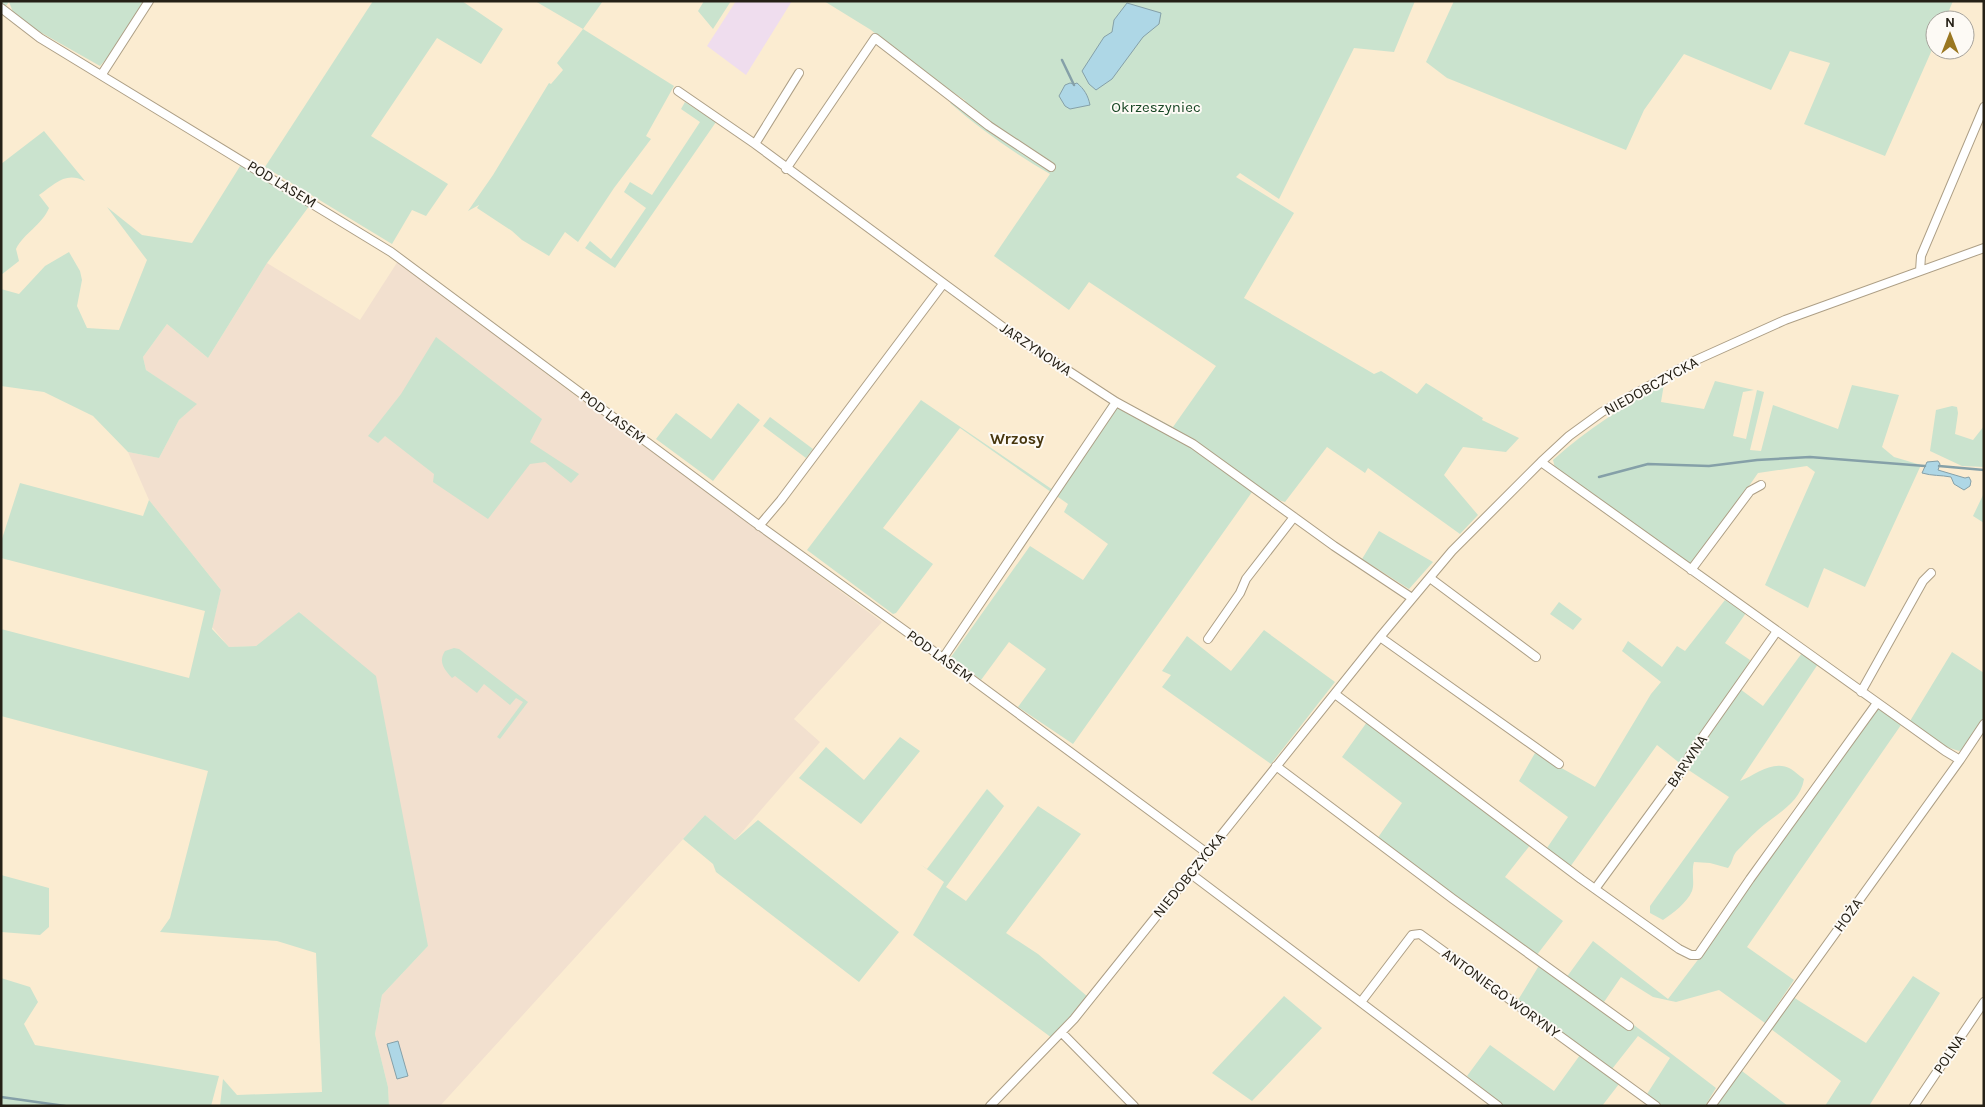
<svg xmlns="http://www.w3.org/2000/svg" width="1985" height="1107" font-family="Karla,sans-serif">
  <rect width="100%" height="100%" fill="#fbecd1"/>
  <path fill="#efddee" d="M 736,1 L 792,1 L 746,75 L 707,46 Z"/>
  <path fill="#f2e0cf" d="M 400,258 L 530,362 L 882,622 L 794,719 L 820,742 L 735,840 L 705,815 L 440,1106 L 389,1106 L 388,1087 L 375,1034 L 382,995 L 428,946 L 300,612 L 256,646 L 229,647 L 212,627 L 221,590 L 149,500 L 128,452 L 159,458 L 179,420 L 196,404 L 146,370 L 143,357 L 167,324 L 208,358 L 267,263 L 360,320 Z"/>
  <path fill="#cae3ce" d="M 1,1 L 145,1 L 115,49 L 100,66 L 33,28 L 13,12 L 9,2 L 1,12 Z
    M 373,1 L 462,1 L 503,29 L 481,64 L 437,38 L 371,136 L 448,184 L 426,216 L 412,210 L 392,244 L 265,167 Z
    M 535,1 L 603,1 L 583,29 L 674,86 L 646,136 L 651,139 L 614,188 L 578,242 L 565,232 L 549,256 L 522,240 L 512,231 L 477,208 L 479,205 L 468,211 L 493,175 L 549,83 L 551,84 L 563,70 L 557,63 L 583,29 Z
    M 704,1 L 731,1 L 713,29 L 698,11 Z
    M 824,1 L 1415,1 L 1394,52 L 1354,48 L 1279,199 L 1240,173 L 1236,177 L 1294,213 L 1244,298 L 1374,374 L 1381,371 L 1417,394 L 1426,383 L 1483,418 L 1482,420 L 1519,438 L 1506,452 L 1463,447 L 1444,475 L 1478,515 L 1460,534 L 1368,468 L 1365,473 L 1327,447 L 1285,502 L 1252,492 L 1073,744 L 1018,707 L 1046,669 L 1009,642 L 981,680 L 951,657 L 1030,546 L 1083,580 L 1108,544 L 1064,512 L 1068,504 L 960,428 L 883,528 L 933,564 L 896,613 L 893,614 L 807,550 L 921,400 L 1053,490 L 1114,396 L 1173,427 L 1216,366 L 1089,282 L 1069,310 L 994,256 L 1050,174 C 1014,153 981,130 950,103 L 966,101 L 926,74 L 871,30 Z
    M 1454,1 L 1953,1 L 1945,20 L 1935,20 L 1935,43 L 1885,156 L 1804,124 L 1830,63 L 1790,51 L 1771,90 L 1684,54 L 1644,110 L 1626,150 L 1447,78 L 1426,62 Z
    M 685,102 L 716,122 L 615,268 L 585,248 L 590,241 L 611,259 L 646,208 L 624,192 L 630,182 L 652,195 L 700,122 L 681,109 Z
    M 44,131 L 85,181 C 65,171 55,184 39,195 L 49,208 C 42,225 24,233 16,249 L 19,261 L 1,275 L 1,164 Z
    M 242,163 L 310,205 L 267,263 L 208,358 L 167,324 L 143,357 L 146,370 L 197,404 L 179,420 L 159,458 L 128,452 L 93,416 L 44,392 L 1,386 L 1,289 L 19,294 L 45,266 L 69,252 L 80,271 L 82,280 L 77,306 L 87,328 L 119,330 L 147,260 L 107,207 L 142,235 L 192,243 Z
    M 436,337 L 542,419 L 530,442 L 579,474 L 571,483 L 545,462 L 530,464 L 488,519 L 433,482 L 434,474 L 385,436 L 378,443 L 368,436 L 401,394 Z
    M 1715,381 L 1754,390 L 1743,392 L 1733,436 L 1746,439 L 1757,390 L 1764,392 L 1750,450 L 1761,451 L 1773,405 L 1838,429 L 1852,385 L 1899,395 L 1882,447 L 1894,457 L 1921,465 L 1865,587 L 1824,568 L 1808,608 L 1765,585 L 1815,472 L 1807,466 L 1758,473 L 1693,567 L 1555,468 L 1553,460 C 1587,429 1624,406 1664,384 L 1661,402 L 1704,409 Z
    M 738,403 L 760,420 L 713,481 L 656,439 L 676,413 L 711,439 Z
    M 1952,406 L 1957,407 L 1958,413 L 1955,434 L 1973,440 L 1984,426 L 1984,467 L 1962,466 L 1930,451 L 1936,410 Z
    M 770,417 L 813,449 L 806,458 L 763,426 Z
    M 20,483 L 143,516 L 149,500 L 221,590 L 212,629 L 229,647 L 256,646 L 299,612 L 376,676 L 428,946 L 382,995 L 375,1034 L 388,1087 L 389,1106 L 220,1106 L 223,1079 L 237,1095 L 322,1092 L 316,953 L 277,941 L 160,932 L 170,918 L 208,771 L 1,716 L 1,629 L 189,678 L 205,611 L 1,558 L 1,542 Z
    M 1984,493 L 1984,523 L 1973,516 Z
    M 1379,531 L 1433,562 L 1409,589 L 1362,559 Z
    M 1725,600 L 1746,613 L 1725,643 L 1750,660 L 1740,689 L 1763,706 L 1802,653 L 1818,664 L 1740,781 C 1756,775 1773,759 1791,769 C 1796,772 1799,776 1804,779 C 1800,804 1775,814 1758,830 C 1751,836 1743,845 1736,852 C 1732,857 1733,862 1728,868 L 1710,863 L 1694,862 C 1691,872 1695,883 1692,891 C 1687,903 1673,913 1663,920 L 1650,913 L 1650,906 L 1729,797 L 1687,769 L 1657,745 L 1570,867 L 1547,848 L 1568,817 L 1519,781 L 1535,753 L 1595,787 L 1651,694 L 1661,682 L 1622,651 L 1628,641 L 1662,667 L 1677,646 L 1685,651 Z
    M 1559,602 L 1582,619 L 1573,630 L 1550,614 Z
    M 1264,630 L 1335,682 L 1271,764 L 1162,687 L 1171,675 L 1162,671 L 1187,636 L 1231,671 Z
    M 454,648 L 459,649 L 528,702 L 500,739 L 497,737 L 523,702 L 516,698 L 510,705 L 484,684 L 477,693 L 455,676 L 452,678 C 444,669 438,662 445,651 Z
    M 1952,652 L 1984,673 L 1984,718 L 1964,749 L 1959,751 L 1944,746 L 1910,721 Z
    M 1875,705 L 1901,725 L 1747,947 L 1794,980 L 1765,1023 L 1719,990 L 1676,1002 L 1653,997 L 1621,977 L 1604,1002 L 1716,1088 L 1705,1106 L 1663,1106 L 1647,1094 L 1670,1058 L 1638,1036 L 1612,1069 L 1518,1000 L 1540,964 L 1377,839 L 1402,803 L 1342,757 L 1367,722 L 1531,844 L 1505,877 L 1563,921 L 1536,956 L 1566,978 L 1593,941 L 1668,999 L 1697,961 Z
    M 900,737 L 920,751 L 861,824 L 799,778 L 826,747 L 864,780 Z
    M 987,789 L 1004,806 L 946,887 L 966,901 L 1038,806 L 1081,834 L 1006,933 L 1038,954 L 1088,997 L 1052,1038 L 913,935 L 944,882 L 920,864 L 927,869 Z
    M 705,815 L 735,840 L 758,820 L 899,932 L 859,982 L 716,872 L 713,864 L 683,839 Z
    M 1,875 L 49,888 L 49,927 L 40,935 L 1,932 Z
    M 1913,976 L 1940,993 L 1869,1106 L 1825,1106 L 1841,1081 L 1771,1029 L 1793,997 L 1866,1043 Z
    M 1,978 L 30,987 L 38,1002 L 24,1024 L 35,1045 L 219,1076 L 211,1106 L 1,1106 Z
    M 1284,996 L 1322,1028 L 1252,1101 L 1212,1073 Z
    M 1490,1045 L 1554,1091 L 1580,1055 L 1619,1084 L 1602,1106 L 1486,1106 L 1492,1096 L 1467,1076 Z
    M 1742,1071 L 1788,1106 L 1714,1106 Z"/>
  <path fill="#aed7e6" stroke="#85a0a8" d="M 1127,3 L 1161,13 L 1159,24 L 1143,37 L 1112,79 L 1096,90 L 1089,84 L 1082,71 L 1104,37 L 1112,32 L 1114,20 Z
    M 1070,83 L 1074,84 L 1077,83 C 1084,89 1088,95 1090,105 L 1070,109 L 1065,106 L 1059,96 L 1065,85 Z
    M 1938,461 L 1940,464 L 1938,470 L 1965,478 L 1969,477 L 1971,481 L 1970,486 L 1964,490 L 1954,484 L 1951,477 C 1941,475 1932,476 1922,473 L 1927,462 Z
    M 398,1041 L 408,1076 L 397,1079 L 387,1044 Z"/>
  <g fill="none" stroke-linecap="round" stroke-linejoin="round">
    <path stroke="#85a0a8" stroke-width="2.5" d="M 1062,60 L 1074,85
      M 1939,466 L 1984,470
      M 1599,477 L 1648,464 L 1709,466 L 1757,460 L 1810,457 L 1925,466
      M 1,1097 L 65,1106"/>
    <g stroke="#ad9f86" stroke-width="10">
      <path id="minor" d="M 1,8 L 40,38 L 391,252 L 753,521 L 943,658 L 1207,853
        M 102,74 L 149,1
        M 678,91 L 755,144 L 1015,336 L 1116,402 L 1193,444 L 1334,546 L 1412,598
        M 755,144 L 799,73
        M 786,169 L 875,38 L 989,126 L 1051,167
        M 1920,271 L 1921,256 L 1984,107
        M 1541,462 L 1945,751 L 1960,760
        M 759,526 L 781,500 L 943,284
        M 1691,570 L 1750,491 L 1761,485
        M 1430,578 L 1536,657
        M 1380,637 L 1559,764
        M 1208,639 L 1240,593 L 1246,579 L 1294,517
        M 943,658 L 1116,402
        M 1861,692 L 1923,581 L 1931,573
        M 1335,694 L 1581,879 L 1679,949 L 1691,955 L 1698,955 L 1750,879 L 1877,703
        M 1276,766 L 1453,899 L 1629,1026
        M 1191,874 L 1498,1106
        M 1595,889 L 1685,766 L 1690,755 L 1777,631
        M 1361,1002 L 1412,935 L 1420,934 L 1656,1106
        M 1062,1033 L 1134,1106
        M 990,1106 L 1074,1019 L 1380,637 L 1452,551 L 1541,462 L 1569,436 L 1602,412 L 1694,361 L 1785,320 L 1984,248
        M 1711,1106 L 1960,760 L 1984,724
        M 1914,1106 L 1984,1002"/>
    </g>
    <use href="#minor" stroke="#fff" stroke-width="8"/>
  </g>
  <g text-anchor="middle" stroke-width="4" stroke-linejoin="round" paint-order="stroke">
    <g font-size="15" fill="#174624" stroke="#fdfaf5">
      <text x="1156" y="112">Okrzeszyniec</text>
    </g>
    <g font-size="15" fill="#252016" stroke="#fdfaf5">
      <text transform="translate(282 184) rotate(31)" y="5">POD LASEM</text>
      <text transform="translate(1036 349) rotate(34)" y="5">JARZYNOWA</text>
      <text transform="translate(1651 386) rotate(-29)" y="5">NIEDOBCZYCKA</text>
      <text transform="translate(613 417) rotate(37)" y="5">POD LASEM</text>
      <text transform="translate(940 656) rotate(36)" y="5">POD LASEM</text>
      <text transform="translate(1687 761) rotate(-56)" y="5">BARWNA</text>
      <text transform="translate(1189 875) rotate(-51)" y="5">NIEDOBCZYCKA</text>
      <text transform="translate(1848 915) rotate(-54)" y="5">HOŻA</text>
      <text transform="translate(1501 993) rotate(36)" y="5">ANTONIEGO WORYNY</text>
      <text transform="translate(1949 1054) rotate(-56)" y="5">POLNA</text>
    </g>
    <g font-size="16" font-weight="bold" fill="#47360e" stroke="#fdfaf5">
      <text x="1017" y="444">Wrzosy</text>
    </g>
  </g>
  <rect width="1985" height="1107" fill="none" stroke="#252016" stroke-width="5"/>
  <g transform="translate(1950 35)"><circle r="24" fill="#fdfaf5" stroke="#a7a39c"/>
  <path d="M0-4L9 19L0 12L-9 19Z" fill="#9a7721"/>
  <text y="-8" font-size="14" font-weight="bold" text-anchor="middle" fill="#252016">N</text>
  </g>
</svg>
